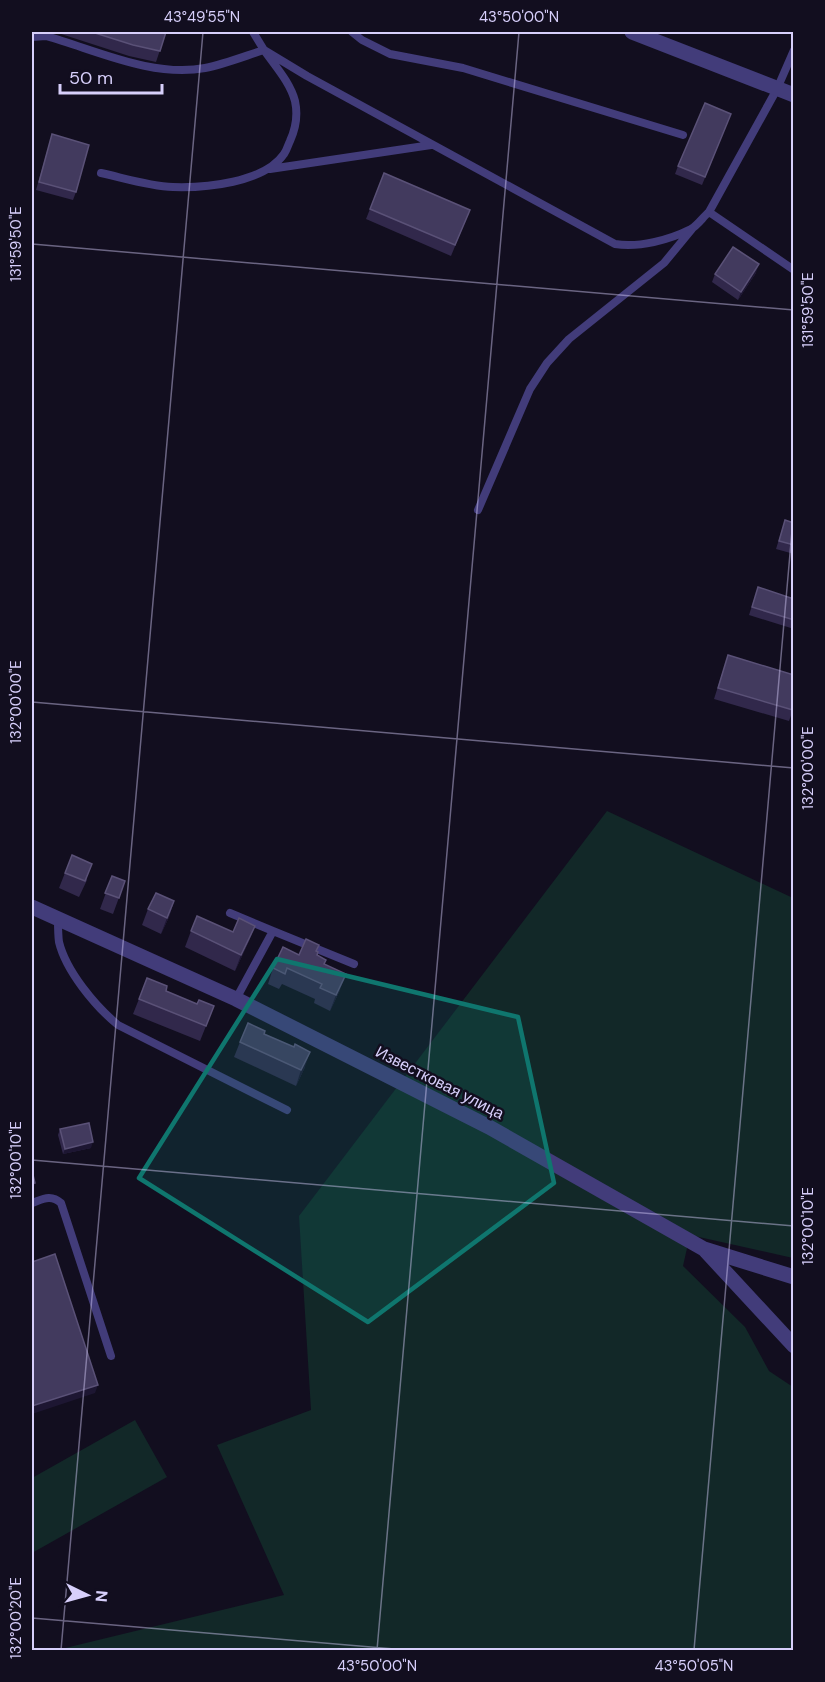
<svg xmlns="http://www.w3.org/2000/svg" width="825" height="1682" font-family="'DM Sans',sans-serif">
  <rect width="100%" height="100%" fill="#120e1f"/>
  <path fill="#122828" d="M 607,811 L 793,898 L 793,1258 L 690,1235 L 683,1266 L 745,1327 L 769,1371 L 793,1387 L 793,1650 L 57,1650 L 284,1595 L 217,1445 L 311,1410 L 299,1216 Z
    M 135,1420 L 167,1477 L 32,1553 L 32,1478 Z"/>
  <g fill="none" stroke-linecap="round" stroke-linejoin="round">
    <path stroke="#423c7a" stroke-width="8" d="M 253,32 L 264,50 L 307,76 L 615,244 C 639,248 669,240 691,229 C 698,225 703,217 709,212 L 777,89 L 794,50
      M 352,32 L 362,40 L 390,54 L 463,68 L 683,135
      M 32,37 L 46,36 C 96,50 153,78 205,68 C 225,64 245,56 264,50 C 275,66 290,82 295,101 C 298,115 296,128 290,141 C 288,145 287,150 284,154 C 264,183 205,188 173,187 C 149,186 124,178 101,173
      M 270,169 L 431,145
      M 709,212 L 794,270
      M 478,510 L 530,389 L 547,363 L 569,339 L 664,263 L 692,229
      M 230,913 L 273,931
      M 58,919 C 58,926 58,935 59,942 C 66,971 95,1006 118,1025 L 287,1110
      M 236,999 L 273,931 L 354,964
      M 32,1203 C 43,1199 51,1194 61,1203 L 111,1356"/>
    <path stroke="#423c7a" stroke-width="15" d="M 632,32 L 794,95
      M 32,907 L 236,999 L 489,1127 L 704,1249 L 794,1346
      M 704,1249 L 794,1277"/>
  </g>
  <path fill="#31284b" d="M 55,32 L 166,32 L 156,62 L 129,56 Z
    M 731,114 L 702,185 L 675,174 L 678,166 Z
    M 52,134 L 76,192 L 73,200 L 36,190 Z
    M 370,209 L 470,210 L 451,256 L 366,219 Z
    M 756,273 L 738,300 L 712,282 L 715,274 Z
    M 785,520 L 794,523 L 794,554 L 776,549 Z
    M 758,587 L 794,599 L 794,629 L 749,615 Z
    M 728,655 L 794,707 L 789,721 L 714,699 Z
    M 72,855 L 87,880 L 79,897 L 59,888 Z
    M 112,876 L 125,881 L 113,914 L 100,909 Z
    M 174,901 L 169,917 L 161,934 L 142,925 L 148,909 Z
    M 255,926 L 249,941 L 235,971 L 185,947 L 191,931 L 233,932 Z
    M 317,951 L 317,955 L 326,960 L 324,964 L 340,990 L 330,1011 L 314,1003 L 315,999 L 282,984 L 279,989 L 268,984 L 273,968 L 299,955 Z
    M 166,991 L 197,1004 L 214,1006 L 200,1041 L 133,1014 L 139,999 Z
    M 264,1034 L 305,1067 L 296,1086 L 234,1057 L 240,1042 Z
    M 60,1129 L 91,1148 L 63,1154 L 58,1135 Z"/>
  <path fill="#1d1632" d="M 759,264 L 756,273 L 738,300 L 741,292 Z
    M 174,901 L 169,917 L 161,934 L 167,918 Z
    M 255,926 L 249,941 L 235,971 L 241,955 Z
    M 346,974 L 340,990 L 330,1011 L 336,995 Z
    M 310,1052 L 305,1067 L 296,1086 L 301,1070 Z
    M 93,1142 L 91,1148 L 63,1154 L 65,1149 Z
    M 35,1183 L 32,1193 L 32,1184 Z
    M 98,1385 L 95,1393 L 32,1414 L 32,1406 Z"/>
  <path fill="#423a5e" stroke="#5a5177" stroke-width="1.5" d="M 92,32 L 166,32 L 160,51 L 133,45 Z
    M 705,103 L 731,114 L 705,177 L 678,166 Z
    M 52,134 L 89,145 L 76,192 L 39,182 Z
    M 384,173 L 470,210 L 455,245 L 370,209 Z
    M 733,247 L 759,264 L 741,292 L 715,274 Z
    M 785,520 L 794,523 L 794,545 L 779,541 Z
    M 758,587 L 794,599 L 794,620 L 752,607 Z
    M 728,655 L 794,675 L 794,707 L 793,710 L 718,688 Z
    M 72,855 L 92,864 L 85,881 L 65,873 Z
    M 112,876 L 125,881 L 119,898 L 105,893 Z
    M 156,893 L 174,901 L 167,918 L 148,909 Z
    M 197,916 L 233,932 L 239,918 L 255,926 L 241,955 L 191,931 Z
    M 306,939 L 319,945 L 316,951 L 318,952 L 317,955 L 326,960 L 324,964 L 346,974 L 336,995 L 320,988 L 322,984 L 287,968 L 285,974 L 273,968 L 283,947 L 299,955 Z
    M 147,978 L 167,986 L 166,991 L 197,1004 L 199,1000 L 214,1006 L 206,1026 L 139,999 Z
    M 248,1023 L 265,1031 L 264,1034 L 294,1047 L 295,1044 L 310,1052 L 301,1070 L 240,1042 Z
    M 89,1123 L 93,1142 L 65,1149 L 60,1129 Z
    M 32,1171 L 35,1183 L 32,1184 Z
    M 55,1254 L 98,1385 L 32,1406 L 32,1356 L 33,1356 L 32,1351 L 32,1262 Z"/>
  <path fill="#0f766e" fill-opacity="0.2" stroke="#0f766e" stroke-width="4.5" stroke-linejoin="round" d="M 277,959 L 518,1017 L 554,1183 L 368,1322 L 139,1178 Z"/>
  <path fill="none" stroke="#d7cffb" stroke-width="1.5" stroke-opacity="0.45" d="M 32,244 L 794,310M 32,702 L 794,768M 32,1160 L 794,1226M 32,1618 L 406,1650M 61,1650 L 203,32M 377,1650 L 519,32M 694,1650 L 794,508"/>
  <g text-anchor="middle" stroke-width="5" stroke-linejoin="round" paint-order="stroke">
    <g font-size="16" fill="#d7cffb" stroke="#120e1f">
      <text transform="translate(440 1082) rotate(27)" y="6">Известковая улица</text>
    </g>
  </g>
  <rect width="825" height="1682" fill="none" stroke="#120e1f" stroke-width="66"/>
  <g transform="translate(87 1595) rotate(95)" stroke="#120e1f" stroke-width="4.5" paint-order="stroke">
  <path d="M0-4.5L10 22L0 15L-10 22Z" fill="#d7cffb"/>
  <text y="-9" font-size="16" font-weight="bold" text-anchor="middle" fill="#d7cffb">N</text>
  </g>
  <path d="M60 84v9h102v-9" fill="none" stroke="#d7cffb" stroke-width="3"/>
  <text x="69" y="84" font-size="18" fill="#d7cffb" stroke="#120e1f" stroke-width="4.5" paint-order="stroke">50 m</text>
  <rect x="33" y="33" width="759" height="1616" fill="none" stroke="#d7cffb" stroke-width="2"/>
  <g font-size="15" text-anchor="middle" fill="#d7cffb">
    <text x="202" y="22">43°49'55"N</text>
    <text x="519" y="22">43°50'00"N</text>
    <text transform="translate(16 244) rotate(-90)" y="5">131°59'50"E</text>
    <text transform="translate(808 310) rotate(-90)" y="5">131°59'50"E</text>
    <text transform="translate(16 702) rotate(-90)" y="5">132°00'00"E</text>
    <text transform="translate(808 768) rotate(-90)" y="5">132°00'00"E</text>
    <text transform="translate(16 1160) rotate(-90)" y="5">132°00'10"E</text>
    <text transform="translate(808 1226) rotate(-90)" y="5">132°00'10"E</text>
    <text transform="translate(16 1618) rotate(-90)" y="5">132°00'20"E</text>
    <text x="377" y="1671">43°50'00"N</text>
    <text x="694" y="1671">43°50'05"N</text>
  </g>
</svg>
